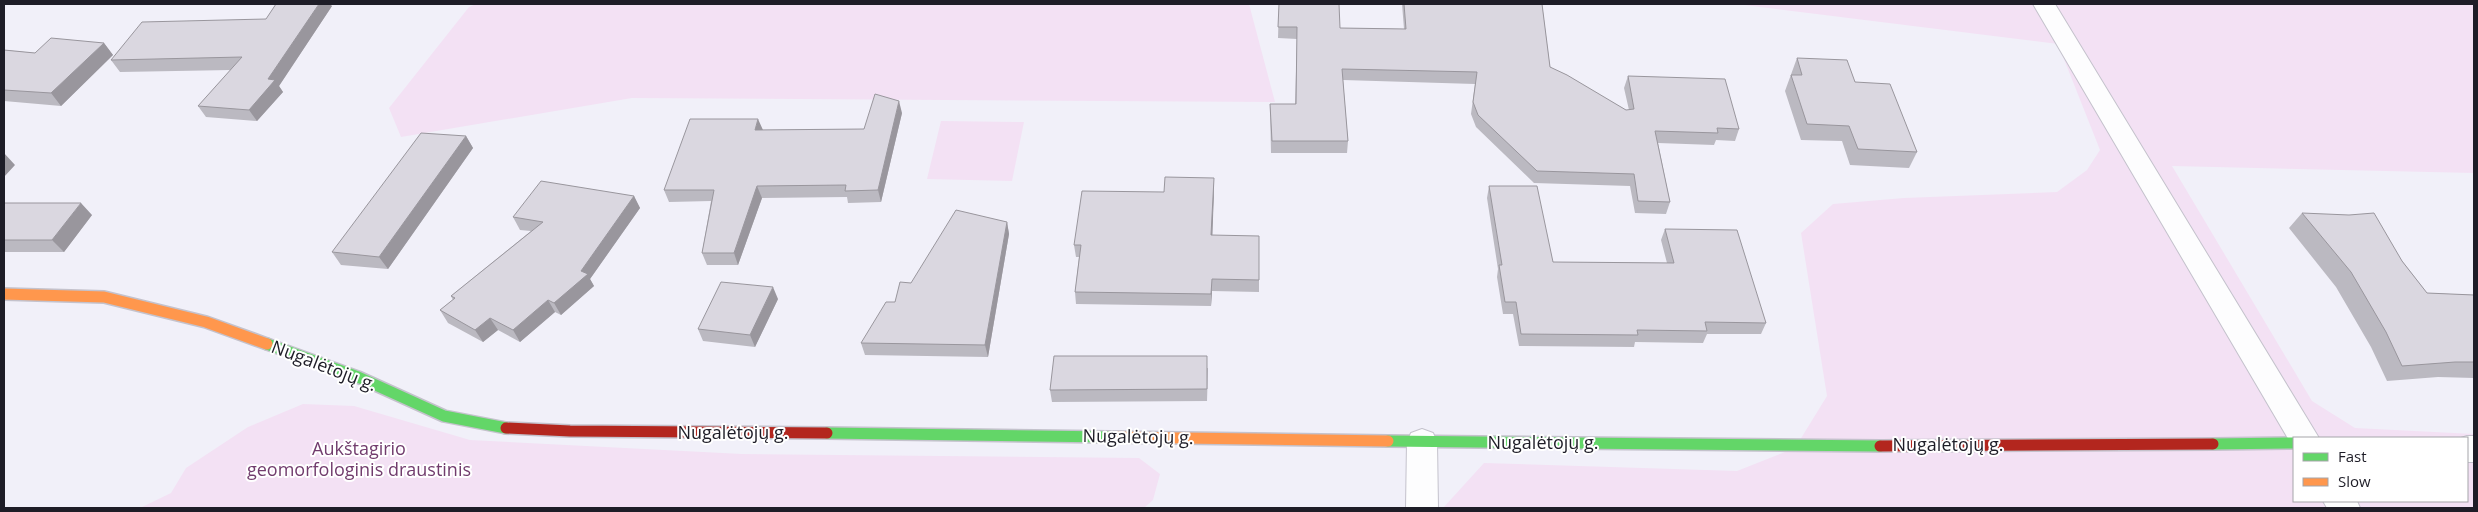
<svg xmlns="http://www.w3.org/2000/svg" width="2478" height="512" font-family="'Open Sans',sans-serif">
  <rect width="100%" height="100%" fill="#f1f0f9"/>
  <path fill="#f3e1f4" fill-rule="evenodd" d="M 476,4 L 1249,4 L 1275,102 L 632,98 L 401,137 L 389,108 L 469,7 Z
    M 1736,4 L 2474,4 L 2474,173 L 2172,166 L 2312,401 L 2355,428 L 2474,434 L 2474,508 L 1443,508 L 1484,463 L 1737,471 L 1795,448 L 1827,396 L 1801,233 L 1833,204 L 1904,198 L 2057,192 L 2087,170 L 2100,150 L 2058,44 ZM 2294,438 L 2467,438 L 2467,501 L 2294,501 Z
    M 941,121 L 1024,122 L 1012,181 L 927,179 Z
    M 303,404 L 354,406 L 470,440 L 742,454 L 1139,458 L 1160,474 L 1153,500 L 1144,508 L 140,508 L 171,493 L 186,468 L 248,427 Z"/>
  <g fill="none" stroke-linecap="round" stroke-linejoin="round">
    <g stroke="#c4c2cc" stroke-width="2">
      <path id="street" d="M 2033,4 L 2055,4 L 2319,438 L 2294,438 L 2293,447 Z
        M 1422,429 L 1433,433 L 1437,442 L 1438,508 L 1406,508 L 1407,442 L 1411,433 Z
        M 2467,436 L 2474,436 L 2474,462 L 2467,462 L 2467,438 L 2461,438 Z
        M 2323,501 L 2357,501 L 2360,508 L 2327,508 Z"/>
    </g>
    <g stroke="#c4c2cc" stroke-width="14">
      <path id="fast" d="M 267,344 L 358,377 L 444,416 L 506,428
        M 827,433 L 1110,437
        M 1388,441 L 1880,446
        M 2213,444 L 2294,443"/>
    </g>
    <g stroke="#c4c2cc" stroke-width="14">
      <path id="slow" d="M 4,294 L 104,297 L 206,322 L 267,344
        M 1110,437 L 1388,441"/>
    </g>
    <g stroke="#c4c2cc" stroke-width="14">
      <path id="jam" d="M 506,428 L 570,431 L 827,433
        M 1880,446 L 2213,444"/>
    </g>
    <use href="#street" fill="#fdfdfe" fill-rule="evenodd"/>
    <use href="#fast" stroke="#63d668" stroke-width="11"/>
    <use href="#slow" stroke="#ff974d" stroke-width="11"/>
    <use href="#jam" stroke="#b3261e" stroke-width="11"/>
  </g>
  <path fill="#bbb9c1" d="M 1279,4 L 1340,28 L 1404,29 L 1402,4 L 1542,4 L 1550,67 L 1626,110 L 1629,110 L 1624,88 L 1628,76 L 1739,129 L 1735,141 L 1716,140 L 1714,145 L 1658,143 L 1670,202 L 1666,214 L 1635,213 L 1630,186 L 1534,183 L 1476,127 L 1471,114 L 1475,84 L 1343,80 L 1348,141 L 1347,153 L 1271,153 L 1270,104 L 1295,104 L 1297,39 L 1278,38 Z
    M 332,6 L 279,86 L 283,92 L 257,121 L 206,117 L 198,106 L 231,70 L 120,72 L 111,60 Z
    M 104,43 L 113,55 L 61,106 L 4,101 L 4,50 L 35,53 Z
    M 1797,58 L 1855,82 L 1917,152 L 1909,168 L 1850,165 L 1842,141 L 1801,140 L 1785,91 Z
    M 902,113 L 881,202 L 848,203 L 847,197 L 762,198 L 738,265 L 707,265 L 702,253 L 711,201 L 669,202 L 664,190 L 763,130 L 864,129 Z
    M 466,136 L 473,148 L 388,269 L 341,265 L 332,252 Z
    M 1489,186 L 1553,262 L 1667,263 L 1661,240 L 1665,229 L 1766,323 L 1761,334 L 1707,334 L 1703,343 L 1635,342 L 1634,347 L 1519,346 L 1513,314 L 1503,314 L 1497,277 L 1498,269 L 1487,198 Z
    M 1214,190 L 1212,235 L 1259,280 L 1259,292 L 1212,291 L 1211,306 L 1076,304 L 1075,292 L 1079,257 L 1076,257 L 1074,245 Z
    M 634,196 L 640,208 L 590,279 L 594,286 L 561,315 L 555,312 L 520,342 L 498,330 L 483,342 L 448,323 L 440,310 L 453,300 L 451,296 L 531,231 L 520,230 L 513,217 Z
    M 4,203 L 92,215 L 64,252 L 4,252 Z
    M 2302,213 L 2402,261 L 2427,293 L 2474,295 L 2474,378 L 2438,377 L 2387,381 L 2371,347 L 2336,287 L 2289,228 Z
    M 1007,222 L 1009,234 L 988,357 L 865,355 L 861,343 L 911,283 Z
    M 778,299 L 755,347 L 703,341 L 698,329 Z
    M 1208,368 L 1207,401 L 1052,402 L 1050,390 Z"/>
  <path fill="#99969d" d="M 319,4 L 330,4 L 332,6 L 279,86 L 283,92 L 257,121 L 249,110 L 268,79 Z
    M 104,43 L 113,55 L 61,106 L 51,93 Z
    M 899,101 L 902,113 L 881,202 L 878,190 Z
    M 758,119 L 763,130 L 755,130 Z
    M 466,136 L 473,148 L 388,269 L 379,257 Z
    M 4,153 L 15,165 L 4,177 Z
    M 1214,178 L 1214,190 L 1212,247 L 1211,235 Z
    M 757,186 L 762,198 L 738,265 L 734,253 Z
    M 634,196 L 640,208 L 590,279 L 594,286 L 561,315 L 554,303 L 581,271 Z
    M 81,203 L 92,215 L 64,252 L 52,240 Z
    M 1007,222 L 1009,234 L 988,357 L 985,345 Z
    M 1212,279 L 1212,291 L 1211,306 L 1211,294 Z
    M 773,287 L 778,299 L 755,347 L 750,335 Z
    M 548,300 L 555,312 L 520,342 L 513,330 Z
    M 490,318 L 498,330 L 483,342 L 475,330 Z"/>
  <path fill="#dad7e0" stroke="#99969d" d="M 276,4 L 319,4 L 268,79 L 275,80 L 249,110 L 198,106 L 242,57 L 111,60 L 142,22 L 266,19 Z
    M 1279,4 L 1339,4 L 1340,28 L 1406,29 L 1404,4 L 1542,4 L 1550,67 L 1567,75 L 1626,110 L 1634,109 L 1628,76 L 1725,79 L 1739,129 L 1717,128 L 1718,133 L 1655,131 L 1670,202 L 1638,201 L 1634,174 L 1537,171 L 1478,115 L 1473,102 L 1477,72 L 1342,69 L 1348,141 L 1272,141 L 1270,104 L 1296,104 L 1297,27 L 1278,27 Z
    M 51,38 L 104,43 L 51,93 L 4,90 L 4,50 L 35,53 Z
    M 1797,58 L 1847,60 L 1855,82 L 1890,84 L 1917,152 L 1858,149 L 1849,126 L 1807,124 L 1791,75 L 1802,75 Z
    M 875,94 L 899,101 L 878,190 L 845,191 L 846,185 L 757,186 L 734,253 L 702,253 L 714,190 L 664,190 L 690,119 L 758,119 L 755,130 L 864,129 Z
    M 421,133 L 466,136 L 379,257 L 332,252 Z
    M 1165,177 L 1214,178 L 1211,235 L 1259,236 L 1259,280 L 1212,279 L 1211,294 L 1075,292 L 1081,245 L 1074,245 L 1082,191 L 1164,192 Z
    M 541,181 L 634,196 L 581,271 L 588,274 L 554,303 L 548,300 L 513,330 L 490,318 L 475,330 L 440,310 L 455,298 L 451,296 L 543,222 L 513,217 Z
    M 1489,186 L 1537,186 L 1553,262 L 1674,263 L 1665,229 L 1737,230 L 1766,323 L 1705,322 L 1707,331 L 1637,330 L 1638,335 L 1521,334 L 1516,302 L 1505,302 L 1499,265 L 1502,265 Z
    M 4,203 L 81,203 L 52,240 L 4,240 Z
    M 956,210 L 1007,222 L 985,345 L 861,343 L 886,302 L 895,302 L 900,282 L 911,283 Z
    M 2302,213 L 2349,215 L 2374,213 L 2402,261 L 2427,293 L 2474,295 L 2474,362 L 2455,362 L 2402,366 L 2386,332 L 2351,272 Z
    M 721,282 L 773,287 L 750,335 L 698,329 Z
    M 1054,356 L 1207,356 L 1207,389 L 1050,390 Z"/>
  <g text-anchor="middle" stroke-width="4" stroke-linejoin="round" paint-order="stroke">
    <g font-size="18" fill="#1e1d27" stroke="#fff">
      <text transform="translate(324 366) rotate(21)" y="6">Nugalėtojų g.</text>
      <text x="733" y="439">Nugalėtojų g.</text>
      <text transform="translate(1138 437) rotate(1)" y="6">Nugalėtojų g.</text>
      <text x="1543" y="449">Nugalėtojų g.</text>
      <text x="1948" y="451">Nugalėtojų g.</text>
    </g>
    <g font-size="18" fill="#713c6d" stroke="#fff">
      <text x="359" y="455">Aukštagirio<tspan x="359" dy="21">geomorfologinis draustinis</tspan></text>
    </g>
  </g>
  <rect width="2478" height="512" fill="none" stroke="#1e1d27" stroke-width="10"/>
  <rect x="2293" y="437" width="175" height="65" fill="#ffffff" stroke="#a5a5a9"/>
  <rect x="2303" y="453" width="25" height="8" fill="#63d668" stroke="#a5a5a9"/>
  <text x="2338" y="462" font-size="15" fill="#1e1d27">Fast</text>
  <rect x="2303" y="478" width="25" height="8" fill="#ff974d" stroke="#a5a5a9"/>
  <text x="2338" y="487" font-size="15" fill="#1e1d27">Slow</text>
</svg>
